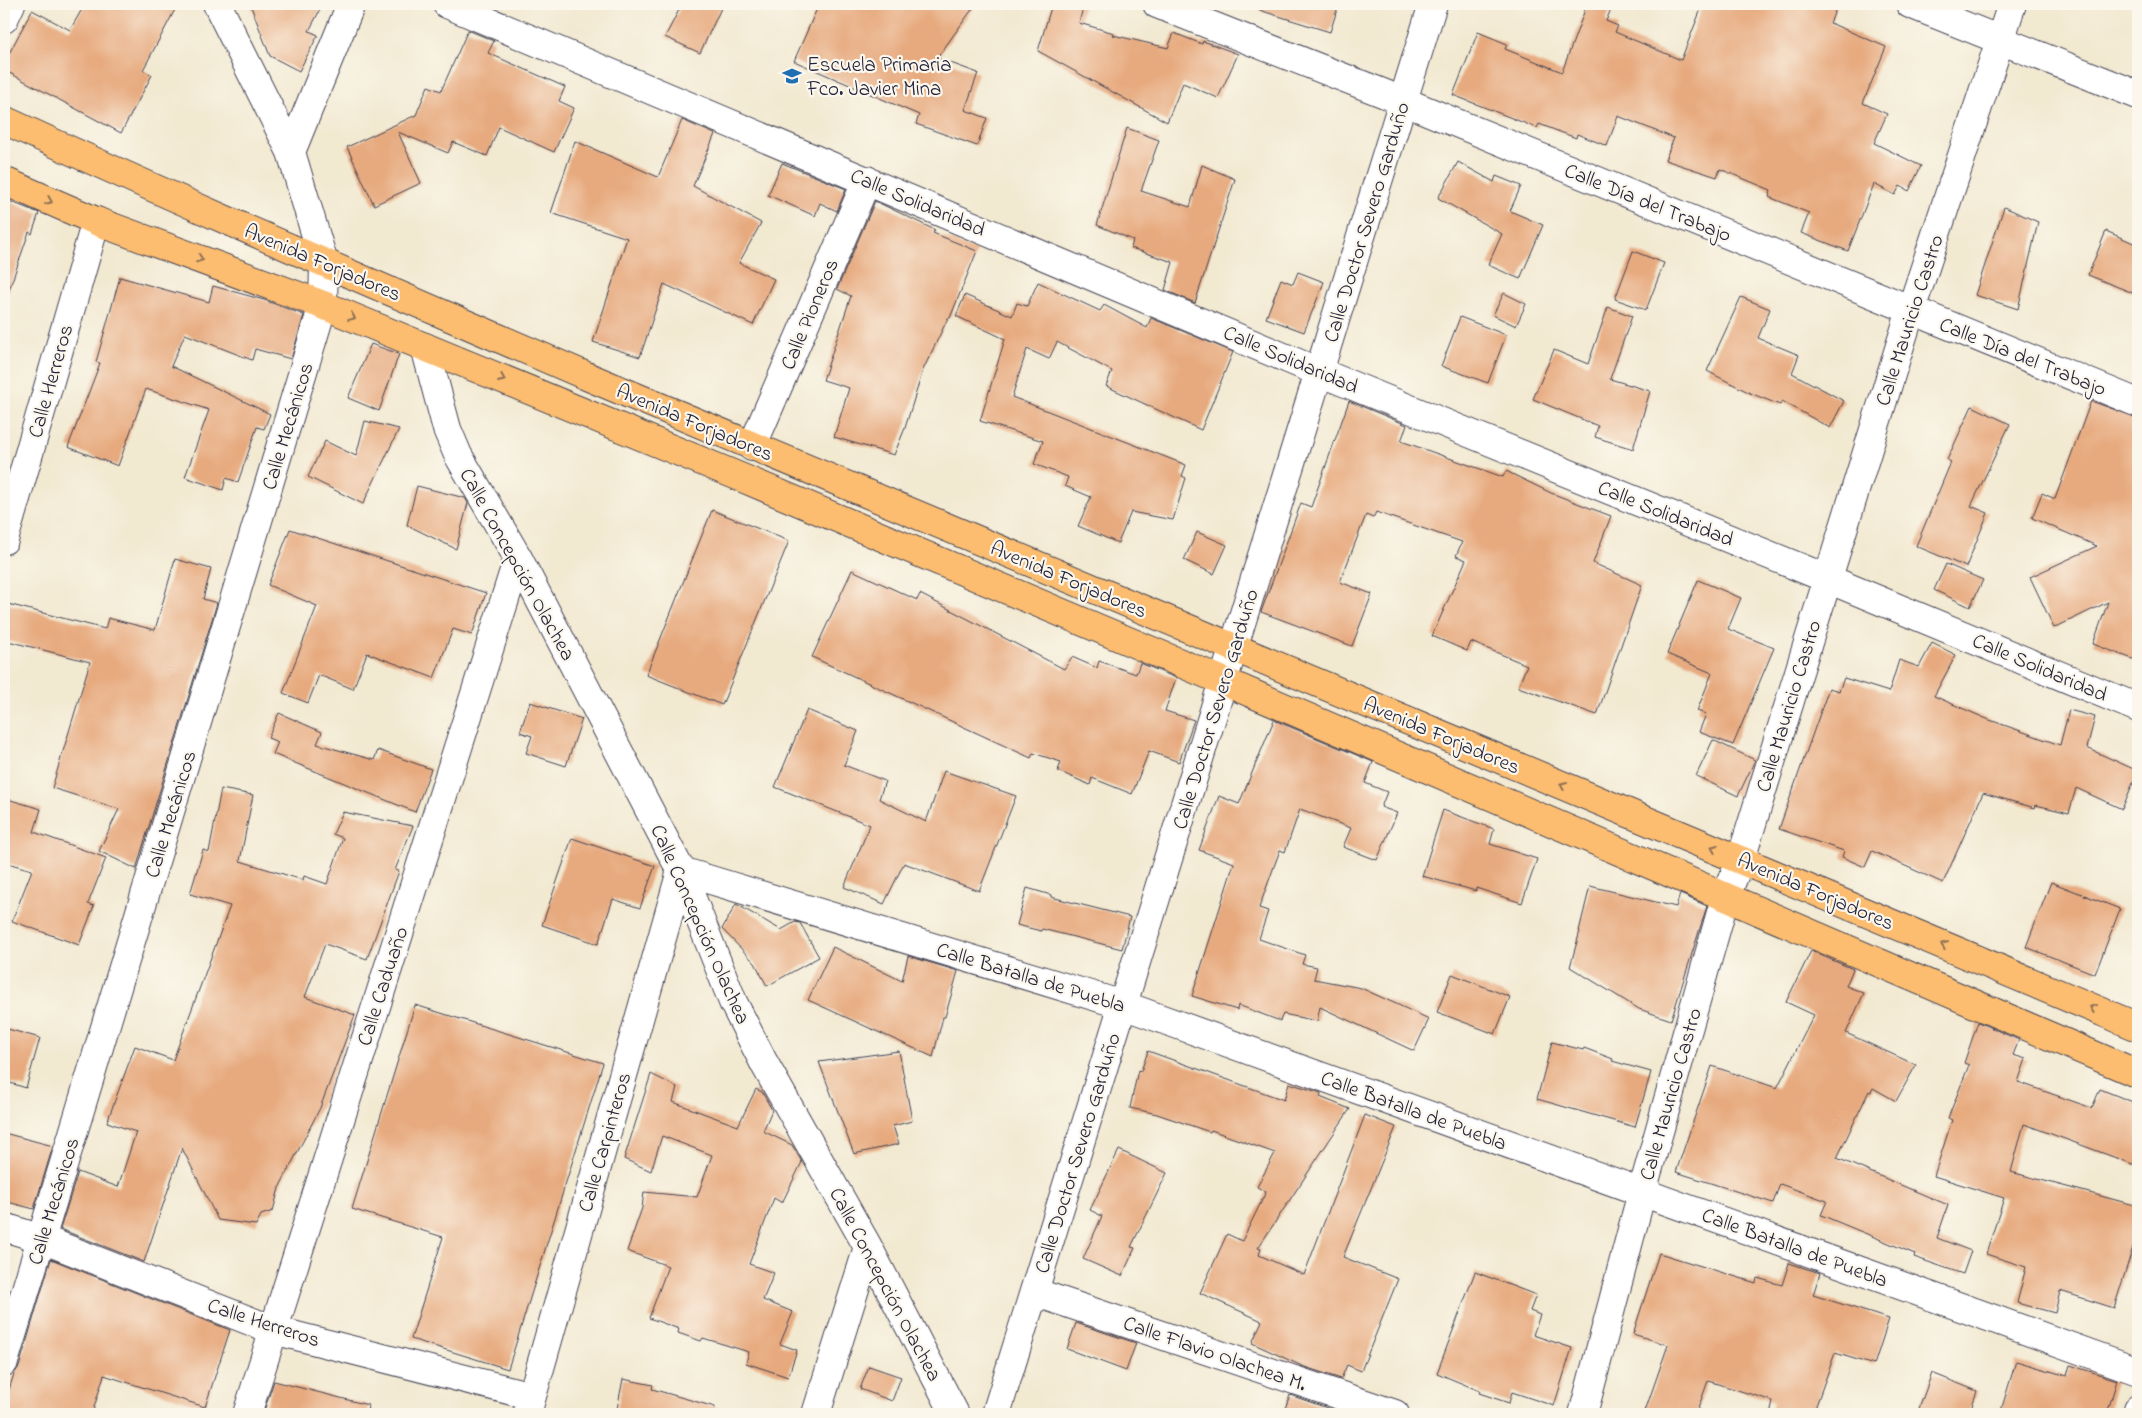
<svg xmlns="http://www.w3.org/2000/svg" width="2142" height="1418" font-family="'Indie Flower',sans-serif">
  <rect width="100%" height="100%" fill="#fbf7ec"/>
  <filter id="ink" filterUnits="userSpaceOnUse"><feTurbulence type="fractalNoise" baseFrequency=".02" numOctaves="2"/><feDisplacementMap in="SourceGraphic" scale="10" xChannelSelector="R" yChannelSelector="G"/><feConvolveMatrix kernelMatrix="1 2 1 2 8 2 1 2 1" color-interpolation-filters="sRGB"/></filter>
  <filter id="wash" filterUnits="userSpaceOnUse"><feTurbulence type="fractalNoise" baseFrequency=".0096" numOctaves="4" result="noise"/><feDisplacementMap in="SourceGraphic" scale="20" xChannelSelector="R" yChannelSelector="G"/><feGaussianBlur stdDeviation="1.12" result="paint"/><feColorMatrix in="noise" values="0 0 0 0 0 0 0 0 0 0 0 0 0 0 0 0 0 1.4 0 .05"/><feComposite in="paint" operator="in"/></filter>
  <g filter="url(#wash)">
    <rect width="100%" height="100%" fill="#f2e9d1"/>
    <g id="blocks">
      <path fill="#e7aa7f" d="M 85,4 L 178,4 L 143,70 L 152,75 L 121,133 L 4,70 L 4,63 L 32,10 L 70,30 Z
        M 250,4 L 323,4 L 309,31 L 318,35 L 299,71 L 270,56 Z
        M 682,4 L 723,4 L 700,53 L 665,37 Z
        M 819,4 L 976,4 L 937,58 L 978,73 L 965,110 L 987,118 L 977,146 L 916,124 L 919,115 L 794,61 Z
        M 1052,4 L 1084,4 L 1079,23 L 1114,33 L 1113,35 L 1168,48 L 1174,33 L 1202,44 L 1203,41 L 1238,54 L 1218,98 L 1183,83 L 1167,122 L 1038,51 Z
        M 1260,4 L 1339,4 L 1330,32 L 1259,10 Z
        M 1587,4 L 1613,4 L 1606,21 L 1618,26 L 1615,32 L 1681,60 L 1703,4 L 1838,4 L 1830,23 L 1886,47 L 1863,103 L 1887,114 L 1874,143 L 1921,166 L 1909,191 L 1900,186 L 1895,195 L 1874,184 L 1848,251 L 1801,233 L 1809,213 L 1769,197 L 1771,190 L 1720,169 L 1717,177 L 1665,160 L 1674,138 L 1618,116 L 1607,146 L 1577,134 L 1576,138 L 1539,124 L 1537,128 L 1453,95 L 1478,32 L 1507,44 L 1505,49 L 1562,72 Z
        M 468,30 L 494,41 L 488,53 L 565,87 L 559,101 L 574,108 L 554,152 L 499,127 L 487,156 L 453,142 L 448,153 L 398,132 L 421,183 L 374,205 L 347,147 L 416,115 L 428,86 L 441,91 Z
        M 682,120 L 715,134 L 693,186 L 761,223 L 739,263 L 774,279 L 753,325 L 664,284 L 640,357 L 593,342 L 627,238 L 551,213 L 575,141 L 658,177 Z
        M 1127,128 L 1159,140 L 1141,191 L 1190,207 L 1202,165 L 1235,179 L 1195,303 L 1165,290 L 1173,262 L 1131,248 L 1133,240 L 1097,225 Z
        M 1458,162 L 1494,182 L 1496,176 L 1521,186 L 1510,211 L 1543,225 L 1520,279 L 1488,265 L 1502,234 L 1438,198 Z
        M 782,163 L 846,189 L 837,211 L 820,203 L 815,216 L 768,195 Z
        M 4,199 L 39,213 L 32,234 L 29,232 L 8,293 L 4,292 Z
        M 875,201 L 935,230 L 933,233 L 977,251 L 950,318 L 948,318 L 923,370 L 905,428 L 894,455 L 834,437 L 849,388 L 823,380 L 851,296 L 837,289 Z
        M 2004,207 L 2038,222 L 2018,309 L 1975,295 Z
        M 2106,231 L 2138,245 L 2138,295 L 2088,275 Z
        M 1633,251 L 1664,263 L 1646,310 L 1615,299 Z
        M 1298,272 L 1324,282 L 1304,332 L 1266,318 L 1281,279 L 1293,284 Z
        M 120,277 L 209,302 L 213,286 L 264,300 L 304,315 L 291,359 L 255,349 L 252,360 L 185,334 L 171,366 L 270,414 L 264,429 L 257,427 L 238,482 L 226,478 L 223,490 L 185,477 L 209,410 L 146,389 L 118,466 L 68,447 L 100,363 L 96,362 Z
        M 1038,282 L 1100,311 L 1104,305 L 1147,328 L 1151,318 L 1233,352 L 1201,430 L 1106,386 L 1112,371 L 1057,342 L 1049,359 L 1027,349 L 1012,397 L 1186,465 L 1182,476 L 1186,478 L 1173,520 L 1131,512 L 1118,543 L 1078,526 L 1091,497 L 1065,486 L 1068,477 L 1034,464 L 1043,441 L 980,421 L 1005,339 L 956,316 L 965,295 L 1012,316 L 1017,303 L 1027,306 Z
        M 1504,293 L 1526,304 L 1516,326 L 1493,315 Z
        M 1741,297 L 1770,309 L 1758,338 L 1799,355 L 1792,373 L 1844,401 L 1830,428 L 1782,401 L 1780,405 L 1750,393 L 1707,371 Z
        M 1608,307 L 1632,316 L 1610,379 L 1650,391 L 1633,449 L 1595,437 L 1598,426 L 1533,399 L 1554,350 L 1588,364 Z
        M 1460,317 L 1506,335 L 1488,383 L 1441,366 Z
        M 371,344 L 399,354 L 379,411 L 348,398 Z
        M 1349,401 L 1407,425 L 1401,441 L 1503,477 L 1506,471 L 1551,493 L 1611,516 L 1593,563 L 1642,585 L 1597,715 L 1518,687 L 1527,665 L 1471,642 L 1467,651 L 1432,636 L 1466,560 L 1456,556 L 1462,542 L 1376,512 L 1373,518 L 1366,515 L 1340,582 L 1372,594 L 1352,646 L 1261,612 L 1301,503 L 1311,507 Z
        M 2091,401 L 2138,418 L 2138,661 L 2093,644 L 2108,602 L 2054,628 L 2030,577 L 2097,546 L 2032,518 L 2042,493 L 2055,499 Z
        M 1972,406 L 2010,424 L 1971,506 L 1988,513 L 1966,567 L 1916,546 L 1951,462 L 1947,460 Z
        M 365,421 L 399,429 L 363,504 L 308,477 L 325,441 L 356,456 Z
        M 417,486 L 465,498 L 468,503 L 456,549 L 407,525 Z
        M 712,510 L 789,541 L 722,705 L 646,675 Z
        M 290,529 L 486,593 L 472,635 L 453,629 L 434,678 L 367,653 L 353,689 L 319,675 L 308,703 L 283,693 L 317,606 L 268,585 Z
        M 1197,532 L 1227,545 L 1214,574 L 1184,560 Z
        M 175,559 L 211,569 L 203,599 L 217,603 L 136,869 L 99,851 L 119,809 L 52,788 L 90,662 L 4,640 L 4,603 L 105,629 L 108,618 L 155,630 Z
        M 1946,564 L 1983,580 L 1970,607 L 1934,590 Z
        M 852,570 L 917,600 L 920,594 L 1064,669 L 1072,657 L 1097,668 L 1099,661 L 1136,674 L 1140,663 L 1176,678 L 1165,711 L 1194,720 L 1179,762 L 1149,751 L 1132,794 L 1092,778 L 1090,785 L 1058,771 L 1061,762 L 1033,753 L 1031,758 L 812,657 Z
        M 1698,580 L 1741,598 L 1728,629 L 1774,648 L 1733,745 L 1699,732 L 1706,714 L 1697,711 L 1712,673 L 1667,654 Z
        M 1932,643 L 1956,655 L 1934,696 L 1987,719 L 2060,745 L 2069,710 L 2095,717 L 2087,748 L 2138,771 L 2122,809 L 2076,788 L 2069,813 L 2036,805 L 2035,808 L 1983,793 L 1943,883 L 1872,851 L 1865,867 L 1842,857 L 1844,851 L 1779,829 L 1829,688 L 1839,691 L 1844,678 L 1889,692 L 1899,660 L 1919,667 Z
        M 530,702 L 582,719 L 566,766 L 526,753 L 532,736 L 520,732 Z
        M 807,710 L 858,731 L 844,765 L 885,781 L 879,799 L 926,822 L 944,771 L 1016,796 L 979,891 L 904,863 L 884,904 L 844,887 L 870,825 L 775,787 Z
        M 279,713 L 322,732 L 317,744 L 374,760 L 378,750 L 431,769 L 415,812 L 273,754 L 278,742 L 268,738 Z
        M 1274,720 L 1373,762 L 1365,783 L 1387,792 L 1381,807 L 1397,813 L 1377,860 L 1343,847 L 1351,828 L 1300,809 L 1285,852 L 1280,850 L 1259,908 L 1268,911 L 1259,939 L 1305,955 L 1302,964 L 1317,967 L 1314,979 L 1361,988 L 1429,1019 L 1414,1051 L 1320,1007 L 1317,1021 L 1283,1014 L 1280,1021 L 1238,1005 L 1237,1010 L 1192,996 L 1234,863 L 1199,850 L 1219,796 L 1239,804 Z
        M 1713,740 L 1755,760 L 1738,796 L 1696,776 Z
        M 221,789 L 253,795 L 240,861 L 303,880 L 304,876 L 327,884 L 343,838 L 333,834 L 343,812 L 413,826 L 395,870 L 399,871 L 367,959 L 325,944 L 305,997 L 355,1015 L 320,1108 L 279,1188 L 273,1211 L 261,1215 L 256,1225 L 218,1220 L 182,1148 L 144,1262 L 60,1229 L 78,1172 L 118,1187 L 136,1132 L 107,1122 L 135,1046 L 173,1060 L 230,906 L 190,894 L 203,850 L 209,852 Z
        M 4,798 L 41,809 L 34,832 L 106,858 L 88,904 L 94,906 L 79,945 L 12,921 L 32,870 L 4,862 Z
        M 1443,810 L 1494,829 L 1490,844 L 1537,859 L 1522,903 L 1476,888 L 1476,891 L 1422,876 Z
        M 572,838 L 655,866 L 640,908 L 613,899 L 598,944 L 542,925 Z
        M 2051,882 L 2120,909 L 2095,974 L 2026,947 Z
        M 1590,886 L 1676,907 L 1680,894 L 1707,906 L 1671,1020 L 1639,1009 L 1570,967 L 1580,931 L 1579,931 Z
        M 1027,888 L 1051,895 L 1051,897 L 1130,917 L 1122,949 L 1042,929 L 1041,931 L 1017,925 Z
        M 736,904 L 781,930 L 795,922 L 800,923 L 819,957 L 767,986 L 755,963 L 722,929 Z
        M 833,947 L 902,981 L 908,956 L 958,971 L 945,1017 L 943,1017 L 933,1057 L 808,1000 Z
        M 1811,951 L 1853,969 L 1846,986 L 1864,993 L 1846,1033 L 1916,1065 L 1896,1101 L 1873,1088 L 1871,1092 L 1869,1091 L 1837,1158 L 1948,1205 L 1937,1238 L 1971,1251 L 1963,1274 L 1914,1257 L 1915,1254 L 1821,1215 L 1827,1201 L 1780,1184 L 1773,1203 L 1676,1172 L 1712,1066 L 1777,1088 L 1814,1015 L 1786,1002 Z
        M 1452,974 L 1510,997 L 1495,1034 L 1437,1012 Z
        M 415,1005 L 603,1063 L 508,1369 L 411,1339 L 443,1237 L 352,1209 Z
        M 1978,1022 L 2019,1040 L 2013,1055 L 2026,1059 L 2018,1082 L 2092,1108 L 2100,1089 L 2138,1104 L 2138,1166 L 2024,1124 L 2011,1172 L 2138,1206 L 2138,1231 L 2114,1308 L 2060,1291 L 2055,1313 L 2017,1303 L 2026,1267 L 1986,1254 L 2004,1198 L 1934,1176 L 1952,1120 L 1948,1118 L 1969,1065 L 1964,1063 Z
        M 4,1028 L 40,1038 L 26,1088 L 4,1081 Z
        M 1552,1042 L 1583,1050 L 1584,1048 L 1613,1059 L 1612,1061 L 1651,1072 L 1635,1127 L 1537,1099 Z
        M 899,1051 L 912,1121 L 893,1126 L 899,1144 L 854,1154 L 819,1062 Z
        M 1148,1051 L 1284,1100 L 1289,1083 L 1321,1093 L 1320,1097 L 1350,1109 L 1258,1248 L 1261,1249 L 1259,1255 L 1304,1275 L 1365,1115 L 1396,1127 L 1343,1257 L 1398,1279 L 1361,1371 L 1347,1365 L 1341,1379 L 1302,1366 L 1252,1343 L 1262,1321 L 1200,1293 L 1227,1234 L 1242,1241 L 1266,1192 L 1257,1187 L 1275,1153 L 1211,1130 L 1210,1132 L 1157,1114 L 1130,1108 L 1138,1070 L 1141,1071 Z
        M 651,1074 L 677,1087 L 673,1102 L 738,1126 L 756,1089 L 762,1092 L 772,1110 L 763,1131 L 792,1145 L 802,1162 L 782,1203 L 774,1198 L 749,1264 L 774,1273 L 763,1300 L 793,1312 L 780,1344 L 797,1350 L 788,1377 L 746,1363 L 749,1352 L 703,1338 L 701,1341 L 678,1333 L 679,1329 L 649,1318 L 668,1266 L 627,1251 L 642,1208 L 644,1192 L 697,1197 L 712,1155 L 662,1136 L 651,1171 L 624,1159 Z
        M 4,1133 L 53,1146 L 34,1209 L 4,1201 Z
        M 1119,1150 L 1167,1173 L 1131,1247 L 1135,1248 L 1122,1276 L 1083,1259 L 1102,1216 L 1090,1210 Z
        M 1659,1253 L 1756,1283 L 1757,1278 L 1782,1285 L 1789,1263 L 1820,1273 L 1813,1295 L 1889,1319 L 1874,1365 L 1835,1353 L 1813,1414 L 1770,1414 L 1773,1401 L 1708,1381 L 1696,1414 L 1644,1414 L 1668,1345 L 1633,1334 Z
        M 51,1259 L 230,1330 L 205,1407 L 104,1375 L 92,1414 L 4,1414 L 4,1405 L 14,1374 L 19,1367 Z
        M 1475,1272 L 1536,1295 L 1530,1311 L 1540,1315 L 1533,1335 L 1572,1348 L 1554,1406 L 1512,1392 L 1509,1403 L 1479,1393 L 1480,1391 L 1437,1373 Z
        M 1076,1323 L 1136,1343 L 1126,1371 L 1067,1349 Z
        M 2016,1361 L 2067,1376 L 2070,1365 L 2117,1380 L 2107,1414 L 2000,1414 Z
        M 869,1366 L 901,1377 L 892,1401 L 860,1389 Z
        M 1932,1373 L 1977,1391 L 1969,1414 L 1917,1414 Z
        M 623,1379 L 653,1385 L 652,1389 L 715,1407 L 714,1414 L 616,1414 Z
        M 274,1381 L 368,1405 L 367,1414 L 263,1414 Z
        M 1290,1395 L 1330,1409 L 1328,1414 L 1283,1414 Z"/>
    </g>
  </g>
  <g filter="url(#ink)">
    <use href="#blocks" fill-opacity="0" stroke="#414052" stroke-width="1"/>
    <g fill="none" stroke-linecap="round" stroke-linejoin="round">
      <g stroke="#414052" stroke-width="30">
        <path id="minor" d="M 447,4 L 1319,372 L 1828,579 L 2138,708
          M 1157,4 L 1403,101 L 2138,403
          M 1910,4 L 2138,95
          M 4,19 L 11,4
          M 291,152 L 351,4
          M 425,347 L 447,429 L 458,455 L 518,558 L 681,871 L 733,1002 L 764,1063 L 868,1247 L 955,1414
          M 752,447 L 867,180
          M 4,540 L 96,221
          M 4,1227 L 42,1239 L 273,1330 L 532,1396
          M 1034,1292 L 1395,1414
          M 4,1362 L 323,305 L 324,263 L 291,152 L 217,4
          M 247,1414 L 518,558
          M 527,1414 L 681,871 L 1123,1005 L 2138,1371
          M 816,1414 L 868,1247
          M 996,1414 L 1433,4
          M 1583,1414 L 1642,1192 L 1725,898 L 1741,859 L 1911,310 L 2012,4
          M 2137,1414 L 2138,1409"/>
      </g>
      <g stroke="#414052" stroke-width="30">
        <path id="major" d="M 4,120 C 198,210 395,293 591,378 C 1105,598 1623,809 2138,1027
          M 4,181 L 96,221 L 323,305 L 740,477 L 1223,681 L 2138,1074"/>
      </g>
      <use href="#minor" stroke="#fff" stroke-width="28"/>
      <use href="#major" stroke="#fcbd6f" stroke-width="28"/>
    </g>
    <defs><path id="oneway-chevron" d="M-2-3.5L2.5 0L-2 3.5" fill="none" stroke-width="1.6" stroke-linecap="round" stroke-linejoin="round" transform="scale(1.25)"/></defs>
    <g stroke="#8f7055">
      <use href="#oneway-chevron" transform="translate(49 201) rotate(23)"/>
      <use href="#oneway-chevron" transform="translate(200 259) rotate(20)"/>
      <use href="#oneway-chevron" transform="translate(352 317) rotate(22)"/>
      <use href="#oneway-chevron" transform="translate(502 379) rotate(23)"/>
      <use href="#oneway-chevron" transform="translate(1563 785) rotate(-157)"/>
      <use href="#oneway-chevron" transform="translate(1714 848) rotate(-157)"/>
      <use href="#oneway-chevron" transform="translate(1944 945) rotate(-157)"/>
      <use href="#oneway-chevron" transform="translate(2093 1008) rotate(-157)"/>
    </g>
  </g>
  <defs>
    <g id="school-bare" transform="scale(1.5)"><path d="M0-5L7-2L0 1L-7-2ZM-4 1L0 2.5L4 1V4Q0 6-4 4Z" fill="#1f6fb2" stroke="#fbf7ec" stroke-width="2.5" paint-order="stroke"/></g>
  </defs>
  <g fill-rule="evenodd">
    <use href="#school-bare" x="792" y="76"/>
  </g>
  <g text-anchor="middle" stroke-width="4.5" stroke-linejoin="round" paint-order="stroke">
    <g font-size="21" fill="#22223b" stroke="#fbf7ec" text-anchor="start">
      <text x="807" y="71">Escuela Primaria<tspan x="807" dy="24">Fco. Javier Mina</tspan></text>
    </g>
    <g font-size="21" fill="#22223b" stroke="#fbf7ec">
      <text transform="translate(918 202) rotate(23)" y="7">Calle Solidaridad</text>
      <text transform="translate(1648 202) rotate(22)" y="7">Calle Día del Trabajo</text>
      <text transform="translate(1366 222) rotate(-73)" y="7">Calle Doctor Severo Garduño</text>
      <text transform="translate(323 262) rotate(23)" y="7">Avenida Forjadores</text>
      <text transform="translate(809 314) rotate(-67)" y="7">Calle Pioneros</text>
      <text transform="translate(1909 320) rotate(-72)" y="7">Calle Mauricio Castro</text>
      <text transform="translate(2023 356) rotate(22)" y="7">Calle Día del Trabajo</text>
      <text transform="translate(1291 359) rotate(23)" y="7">Calle Solidaridad</text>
      <text transform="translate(50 381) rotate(-74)" y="7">Calle Herreros</text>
      <text transform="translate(695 422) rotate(23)" y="7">Avenida Forjadores</text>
      <text transform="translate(287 426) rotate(-73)" y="7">Calle Mecánicos</text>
      <text transform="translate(1666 513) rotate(22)" y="7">Calle Solidaridad</text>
      <text transform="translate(518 564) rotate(61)" y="7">Calle Concepción Olachea</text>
      <text transform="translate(1069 579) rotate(23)" y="7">Avenida Forjadores</text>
      <text transform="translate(2040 667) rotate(23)" y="7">Calle Solidaridad</text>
      <text transform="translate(1788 706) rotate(-73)" y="7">Calle Mauricio Castro</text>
      <text transform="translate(1215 709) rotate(-73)" y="7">Calle Doctor Severo Garduño</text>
      <text transform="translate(1442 735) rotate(23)" y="7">Avenida Forjadores</text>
      <text transform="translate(170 814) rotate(-73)" y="7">Calle Mecánicos</text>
      <text transform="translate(1816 891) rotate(23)" y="7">Avenida Forjadores</text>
      <text transform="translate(701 924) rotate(66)" y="7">Calle Concepción Olachea</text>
      <text transform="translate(1031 977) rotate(17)" y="7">Calle Batalla de Puebla</text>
      <text transform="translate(382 986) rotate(-72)" y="7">Calle Caduaño</text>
      <text transform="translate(1670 1094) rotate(-74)" y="7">Calle Mauricio Castro</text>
      <text transform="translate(1414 1110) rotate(20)" y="7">Calle Batalla de Puebla</text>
      <text transform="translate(604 1142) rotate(-74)" y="7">Calle Carpinteros</text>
      <text transform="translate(1077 1153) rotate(-73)" y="7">Calle Doctor Severo Garduño</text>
      <text transform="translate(53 1201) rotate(-73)" y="7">Calle Mecánicos</text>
      <text transform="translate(1795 1247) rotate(20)" y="7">Calle Batalla de Puebla</text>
      <text transform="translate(886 1284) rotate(62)" y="7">Calle Concepción Olachea</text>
      <text transform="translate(264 1322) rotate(18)" y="7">Calle Herreros</text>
      <text transform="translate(1215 1353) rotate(19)" y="7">Calle Flavio Olachea M.</text>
    </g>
  </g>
  <rect width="2142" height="1418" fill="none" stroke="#fbf7ec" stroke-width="20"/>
</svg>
